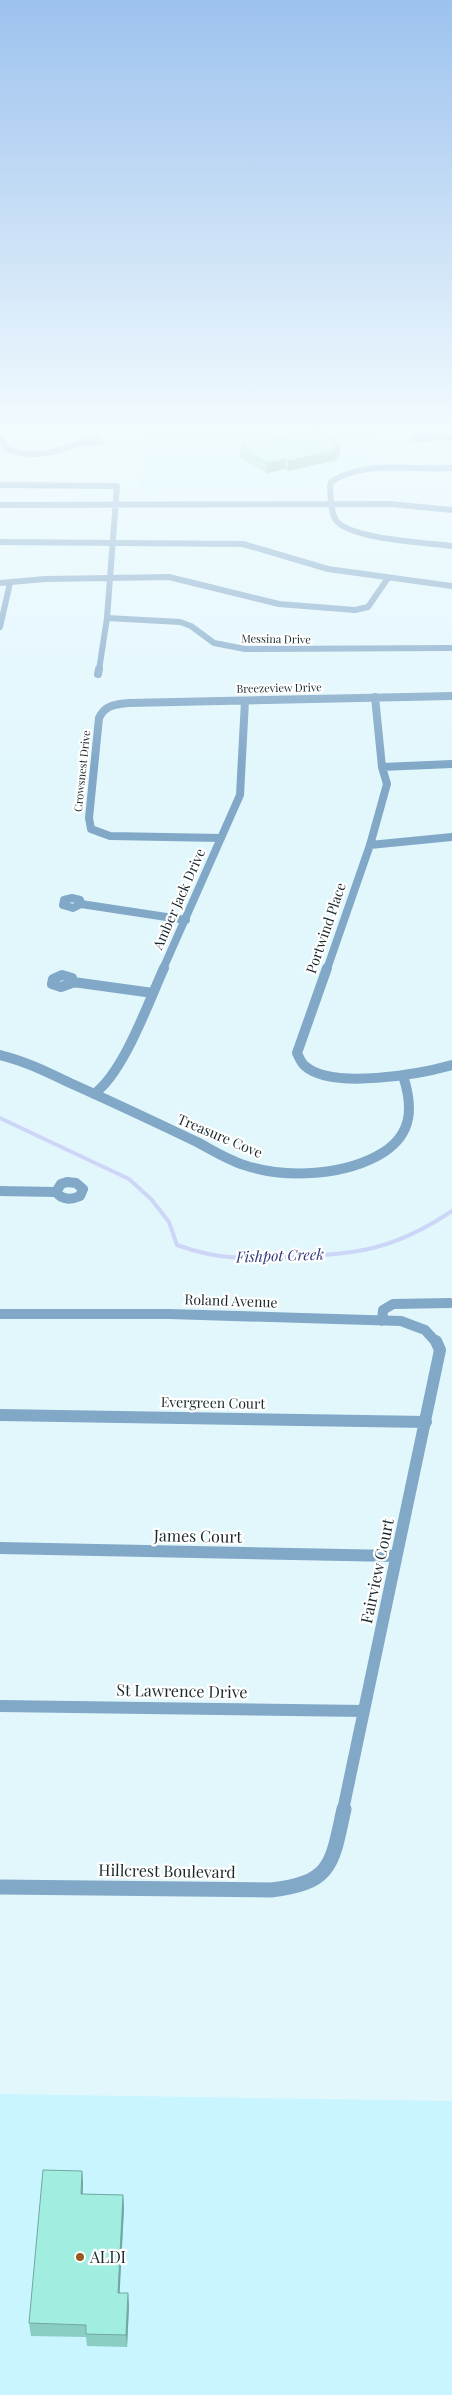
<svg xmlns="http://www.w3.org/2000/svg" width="452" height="2395" font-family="'Playfair Display',serif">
  <rect width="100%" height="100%" fill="#e2f7fc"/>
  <path fill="#c8f5ff" d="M 145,431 L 370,431 L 376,465 L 348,467 L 330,471 L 318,482 L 324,487 L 141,489 Z
    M 0,2094 L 452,2101 L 452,2395 L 0,2395 Z"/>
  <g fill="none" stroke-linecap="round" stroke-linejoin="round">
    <path stroke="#ced6f7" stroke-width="4" d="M 0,1118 L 129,1179 L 151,1199 L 169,1222 L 177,1245 C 223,1262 257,1259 305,1256 C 330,1255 356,1253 380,1246 C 405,1239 431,1225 452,1211"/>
    <path stroke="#82a8c8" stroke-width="6" d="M 419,435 L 428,438 L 419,440 L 412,438 Z
      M 0,438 L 7,449 C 34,460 58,451 85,442
      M 94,438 L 101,442 L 90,444 L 84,441 Z
      M 428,438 L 452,437
      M 452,468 C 413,471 365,459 331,482 L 330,486 C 331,496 330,511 336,520 C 348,539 429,543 452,546
      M 0,485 L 117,486 L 107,618 L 99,670
      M 0,505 L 390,504 L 452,510
      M 0,542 L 243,544 L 328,569 L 452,586
      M 0,583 L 45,579 L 169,577 L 279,604 L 355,610 L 368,607 L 388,578
      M 107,618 L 180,622 L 191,626 L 214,643 L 245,649 L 452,648
      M 0,627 L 10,583"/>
    <path stroke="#82a8c8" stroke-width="8" d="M 98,674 L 99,669
      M 382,767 L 452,764
      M 221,838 L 110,836 L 91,829 L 89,818 L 99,718 C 105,705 116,704 129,703 L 452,696
      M 370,845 L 452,837
      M 72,898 L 80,900 L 81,904 L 73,908 L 63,905 L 64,900 Z
      M 81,904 L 186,920
      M 163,969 L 240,795 L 245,701
      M 327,969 L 370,845 L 387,784 L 382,767 L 375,697"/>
    <path stroke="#82a8c8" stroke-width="10" d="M 327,968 L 297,1053 C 299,1057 301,1063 305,1066 C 332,1090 420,1074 452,1065
      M 62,975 L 72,978 L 72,983 L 61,987 L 52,984 L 53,979 Z
      M 73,982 L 153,993
      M 0,1055 C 25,1061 47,1072 70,1083 C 113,1102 155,1122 197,1142 C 212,1150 228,1160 244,1165 C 286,1179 346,1176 384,1152 C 413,1133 413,1106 403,1076
      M 94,1094 C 124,1072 148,1003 164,968
      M 67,1182 L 76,1183 L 83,1189 L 80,1196 C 71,1200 62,1200 56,1192 L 61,1184 Z
      M 0,1191 L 56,1192
      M 0,1314 L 169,1314 L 401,1321 L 425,1330 L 437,1343
      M 382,1321 L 383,1310 L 393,1304 L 450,1303"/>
    <path stroke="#82a8c8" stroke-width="12" d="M 0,1415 L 426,1422
      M 0,1548 L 395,1556
      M 0,1706 L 364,1711
      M 343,1810 L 440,1350 L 436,1341"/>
    <path stroke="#82a8c8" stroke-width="15" d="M 0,1887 L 271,1890 C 333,1883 332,1863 344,1809"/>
  </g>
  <path fill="#8acdc2" d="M 242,443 L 261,443 L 335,444 L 340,457 L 337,458 L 337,460 L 288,471 L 285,469 L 267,473 L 240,457 L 240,448 L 242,447 Z
    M 82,2171 L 83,2184 L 83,2194 L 123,2195 L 124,2208 L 119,2293 L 128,2293 L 129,2306 L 127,2347 L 87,2346 L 86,2337 L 31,2336 L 29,2323 Z"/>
  <path fill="#71a79e" d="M 336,440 L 335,448 L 340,447 L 340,457 L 337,458 L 337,460 L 288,471 L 288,461 L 330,442 Z
    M 285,459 L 285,469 L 267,473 L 267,463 Z
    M 82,2171 L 83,2184 L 82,2207 L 81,2194 Z
    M 123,2195 L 124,2208 L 119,2306 L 118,2293 Z
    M 128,2293 L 129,2306 L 127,2347 L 126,2335 Z"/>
  <path fill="#a1eee1" stroke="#71a79e" d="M 313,431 L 316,431 L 336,440 L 330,442 L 340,447 L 334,449 L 337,450 L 288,461 L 285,459 L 267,463 L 240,448 L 247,446 L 242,443 L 256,440 L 261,443 Z
    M 43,2170 L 82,2171 L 81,2194 L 123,2195 L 118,2293 L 128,2293 L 126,2335 L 86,2334 L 86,2325 L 29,2323 Z"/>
  <linearGradient id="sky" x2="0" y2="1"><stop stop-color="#9dc2ee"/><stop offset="0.56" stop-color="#f2fbfe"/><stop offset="1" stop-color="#f2fbfe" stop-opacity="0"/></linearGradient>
  <rect width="452" height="766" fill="url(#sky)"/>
  <circle fill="#985c1e" stroke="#fff" stroke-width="2" cx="80" cy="2257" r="5"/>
  <g text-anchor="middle" stroke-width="4.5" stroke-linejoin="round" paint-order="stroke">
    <g font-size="11" fill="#1a282b" stroke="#fff">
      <text transform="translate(276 639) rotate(1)" y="4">Messina Drive</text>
      <text transform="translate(279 688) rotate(-1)" y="4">Breezeview Drive</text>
      <text transform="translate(82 771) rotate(-84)" y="4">Crowsnest Drive</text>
    </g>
    <g font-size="14" fill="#1a282b" stroke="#fff">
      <text transform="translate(179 899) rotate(-66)" y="5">Amber Jack Drive</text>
      <text transform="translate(326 928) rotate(-71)" y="5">Portwind Place</text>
      <text transform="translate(220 1136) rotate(23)" y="5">Treasure Cove</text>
      <text transform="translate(231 1301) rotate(2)" y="5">Roland Avenue</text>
      <text transform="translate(213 1403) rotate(1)" y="5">Evergreen Court</text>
    </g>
    <g font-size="15" font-style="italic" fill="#313979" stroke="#fff">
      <text transform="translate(280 1256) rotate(-2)" y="5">Fishpot Creek</text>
    </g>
    <g font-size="16" fill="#1a282b" stroke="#fff">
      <text transform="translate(198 1536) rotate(1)" y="6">James Court</text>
      <text transform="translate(377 1571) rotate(-78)" y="6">Fairview Court</text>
      <text transform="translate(182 1691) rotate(1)" y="6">St Lawrence Drive</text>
      <text transform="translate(167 1871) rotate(1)" y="6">Hillcrest Boulevard</text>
    </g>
    <g font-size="16" fill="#1a282b" stroke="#fff" text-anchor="start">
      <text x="90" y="2263">ALDI</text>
    </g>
  </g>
</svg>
